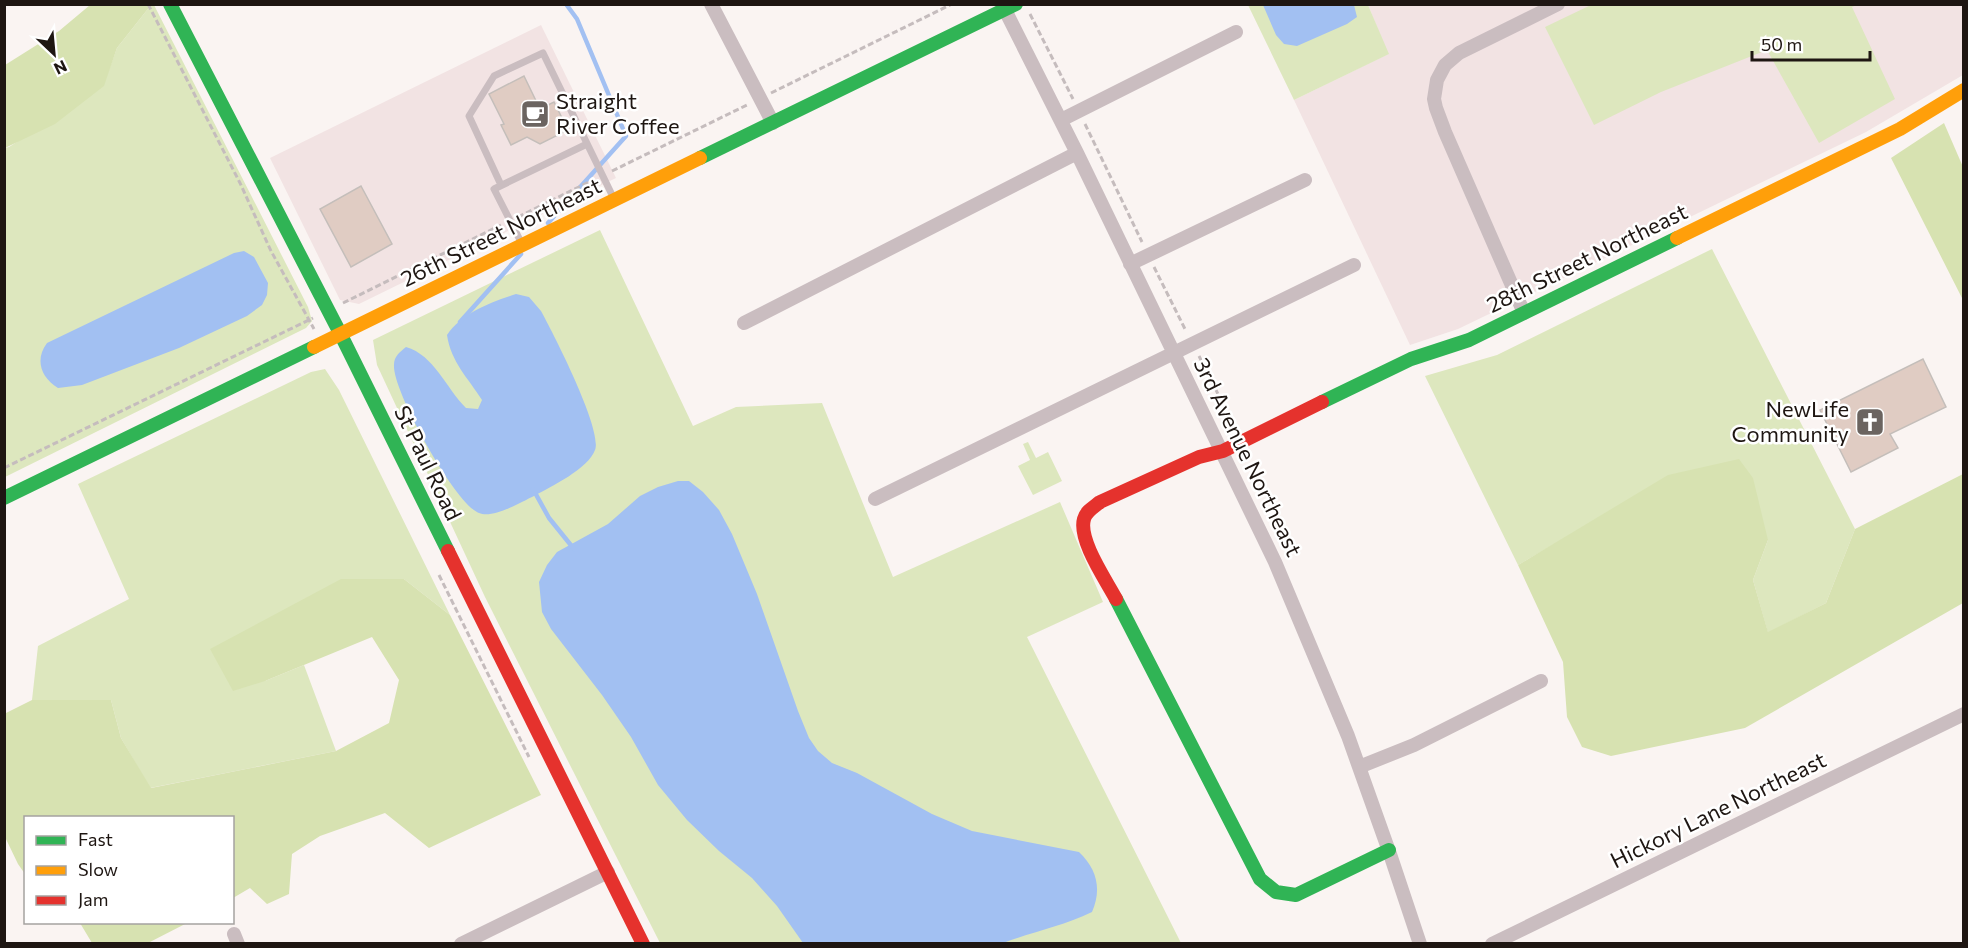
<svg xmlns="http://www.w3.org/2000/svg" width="1968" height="948" font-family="Commissioner,sans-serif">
  <rect width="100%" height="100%" fill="#faf4f2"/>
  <path fill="#f2e3e3" d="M 1368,5 L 1963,5 L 1963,75 L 1866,132 L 1458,329 L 1410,345 L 1294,100 L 1388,54 Z
    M 541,25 L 616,178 L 359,304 L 340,300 L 270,158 Z"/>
  <path fill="#dde7be" d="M 1593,4 L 1857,5 L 1852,7 L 1895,99 L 1819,143 L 1767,50 L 1661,92 L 1594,125 L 1545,27 Z
    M 151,5 L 154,5 L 308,307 L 312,321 L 306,328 L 5,477 L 5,148 L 9,147 L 103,86 L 117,48 Z
    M 1248,5 L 1368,5 L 1389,54 L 1294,100 Z
    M 600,230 L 693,426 L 736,407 L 822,403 L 893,577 L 1060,502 L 1103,602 L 1027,637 L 1181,943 L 660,943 L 485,597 L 377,365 L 373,340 Z
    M 1712,249 L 1855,529 L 1826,603 L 1768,633 L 1753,580 L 1768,540 L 1570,535 L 1518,565 L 1425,376 L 1497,355 Z
    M 325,369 L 339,390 L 450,615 L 404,579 L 265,681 L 304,665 L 336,751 L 150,788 L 121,738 L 111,700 L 32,700 L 38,646 L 129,599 L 78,484 L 311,372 Z
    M 1028,442 L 1036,458 L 1048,452 L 1062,481 L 1033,495 L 1018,466 L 1030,460 L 1023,444 Z"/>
  <path fill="#d7e2b1" d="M 90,5 L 151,5 L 117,48 L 104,86 L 55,124 L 5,148 L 5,65 L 59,31 Z
    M 1944,123 L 1963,167 L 1963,300 L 1891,158 Z
    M 1739,459 L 1753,478 L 1768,540 L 1753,580 L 1768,632 L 1826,603 L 1855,529 L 1963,474 L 1963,603 L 1745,728 L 1611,756 L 1582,747 L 1567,717 L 1563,662 L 1518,565 L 1668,475 Z
    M 341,579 L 404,579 L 450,615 L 541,795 L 429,848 L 385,813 L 320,836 L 292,854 L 289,894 L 267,904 L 250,888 L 233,898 L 232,818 L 26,818 L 25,874 L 18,864 L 5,837 L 4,714 L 32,700 L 111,700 L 121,738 L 151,788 L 336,751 L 389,723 L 399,680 L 372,637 L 265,681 L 233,691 L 210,649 Z
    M 80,923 L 187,923 L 148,943 L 92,943 Z"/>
  <path fill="#a2c0f2" d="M 1263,5 L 1354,5 L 1357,17 L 1347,24 L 1297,46 L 1284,44 L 1276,35 Z
    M 244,251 L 254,257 L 268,283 L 267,295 L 262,305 L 247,316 L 179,348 L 82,385 L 58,388 C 40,377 35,359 47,343 L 234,253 Z
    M 516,294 L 529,297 L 541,311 C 553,333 603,430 595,450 C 588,469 552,486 534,496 C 521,502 493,519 479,513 C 455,504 392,390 394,365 C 394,356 400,352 406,347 C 434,355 446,388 466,408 L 478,409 L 482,400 C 468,378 451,362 447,335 C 462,313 491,302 516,294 Z
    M 678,481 L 689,481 L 703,492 L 719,510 L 732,534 L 757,594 L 798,711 L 809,738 L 818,751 L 832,763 L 857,773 L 932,814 L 972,831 L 1079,852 C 1097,869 1102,889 1092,912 C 1063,926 1032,932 1003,943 L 803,943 L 777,906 L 752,878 L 719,851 L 687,820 L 658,785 L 631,737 L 602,695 L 551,629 L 542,612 L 539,582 L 547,565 L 557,552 L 608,524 L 640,496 L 658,487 Z"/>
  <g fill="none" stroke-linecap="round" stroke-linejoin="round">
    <path stroke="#a2c0f2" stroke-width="4.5" d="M 548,223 L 626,136 L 577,19 L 566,4
      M 460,322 L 521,254
      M 533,489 L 549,518 L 574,549"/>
  </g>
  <path fill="#e0ccc3" stroke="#c4beba" stroke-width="1.5" d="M 524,76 L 540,109 L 554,102 L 568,130 L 540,144 L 527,137 L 511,145 L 501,125 L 504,124 L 489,94 Z
    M 361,186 L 392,244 L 351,267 L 320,209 Z
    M 1923,359 L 1946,407 L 1890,434 L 1898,448 L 1851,472 L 1820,410 Z"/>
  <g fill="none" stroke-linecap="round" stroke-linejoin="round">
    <path stroke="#c5bcbd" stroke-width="3" stroke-dasharray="6 3" stroke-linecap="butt" d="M 148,4 L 240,183 L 271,251 L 314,329
      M 1030,14 L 1073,99
      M 771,93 L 952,4
      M 1085,124 L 1142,242
      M 612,171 L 749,104
      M 518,217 L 593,180
      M 1154,267 L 1186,331
      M 343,303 L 501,225
      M 1199,356 L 1235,428
      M 4,468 L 313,318
      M 439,575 L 529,757"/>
    <path stroke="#cabdc0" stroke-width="7" d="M 501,185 L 469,116 L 494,76 L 543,53 L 614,199
      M 522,244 L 494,189 L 587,144"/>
    <path stroke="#cabdc0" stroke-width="14" d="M 711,4 L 773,123
      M 1002,4 L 1077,153 L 1275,562 L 1348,736 L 1390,854 L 1420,944
      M 1061,120 L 1236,32
      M 1130,264 L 1305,180
      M 1524,313 L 1445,132 L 1436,108 L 1434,99 L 1437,80 L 1445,65 L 1459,53 L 1558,4
      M 744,323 L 1077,153
      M 875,499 L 1354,265
      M 1359,767 L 1414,745 L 1541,681
      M 234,934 L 238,944
      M 461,944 L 608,872
      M 1492,944 L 1964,714"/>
    <path stroke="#30b455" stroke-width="14" d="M 170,4 L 340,333 L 448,551
      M 700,158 L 1016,4
      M 1322,402 L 1411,359 L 1469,340 L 1677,238
      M 4,498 L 314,347
      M 1116,599 L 1260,879 L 1276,892 L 1296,895 L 1389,850"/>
    <path stroke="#ff9f0a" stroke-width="14" d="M 1677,238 L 1900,129 L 1964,90
      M 314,347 L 700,158"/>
    <path stroke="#e5322d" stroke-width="14" d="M 448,551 L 643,944
      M 1116,599 C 1106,580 1078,540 1084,519 C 1086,511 1094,507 1100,502 L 1199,457 L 1223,451 L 1322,402"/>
  </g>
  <defs>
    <g id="cafe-square" transform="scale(1.5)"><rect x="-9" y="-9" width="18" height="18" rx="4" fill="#6b6460" stroke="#fff"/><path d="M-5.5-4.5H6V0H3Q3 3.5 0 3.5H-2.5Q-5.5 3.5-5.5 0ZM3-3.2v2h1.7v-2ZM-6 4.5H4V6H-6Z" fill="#fff"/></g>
    <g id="church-square" transform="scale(1.5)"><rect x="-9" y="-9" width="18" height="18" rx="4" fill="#6b6460" stroke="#fff"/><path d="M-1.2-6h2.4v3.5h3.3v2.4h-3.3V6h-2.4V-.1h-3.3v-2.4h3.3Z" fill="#fff"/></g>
  </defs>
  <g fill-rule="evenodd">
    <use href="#cafe-square" x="535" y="114"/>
    <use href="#church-square" x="1870" y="422"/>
  </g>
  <g text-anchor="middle" stroke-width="5" stroke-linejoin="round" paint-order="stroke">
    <g font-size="22" fill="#1e1612" stroke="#fff" text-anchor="start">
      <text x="556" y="109">Straight<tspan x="556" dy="25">River Coffee</tspan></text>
      <text x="1849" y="417" text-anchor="end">NewLife<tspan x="1849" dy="25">Community</tspan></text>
    </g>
    <g font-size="22" fill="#1e1612" stroke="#fff">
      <text transform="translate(501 232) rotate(-26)" y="8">26th Street Northeast</text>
      <text transform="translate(1587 258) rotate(-26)" y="8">28th Street Northeast</text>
      <text transform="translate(1248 457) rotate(64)" y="8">3rd Avenue Northeast</text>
      <text transform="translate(428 463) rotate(64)" y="8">St Paul Road</text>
      <text transform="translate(1718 810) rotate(-26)" y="8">Hickory Lane Northeast</text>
    </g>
  </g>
  <rect width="1968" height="948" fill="none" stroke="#1e1612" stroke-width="12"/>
  <rect x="24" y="816" width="210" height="108" fill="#ffffff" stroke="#a5a2a0" stroke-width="1.5"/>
  <rect x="36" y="836" width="30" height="9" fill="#30b455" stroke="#a5a2a0" stroke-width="1.5"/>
  <text x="78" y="846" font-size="18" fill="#1e1612">Fast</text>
  <rect x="36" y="866" width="30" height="9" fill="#ff9f0a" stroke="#a5a2a0" stroke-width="1.5"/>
  <text x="78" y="876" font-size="18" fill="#1e1612">Slow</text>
  <rect x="36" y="896" width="30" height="9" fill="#e5322d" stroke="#a5a2a0" stroke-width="1.5"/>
  <text x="78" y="906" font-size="18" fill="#1e1612">Jam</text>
  <g transform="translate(54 54) rotate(154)" stroke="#ffffff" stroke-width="4.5" paint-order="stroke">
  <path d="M0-4.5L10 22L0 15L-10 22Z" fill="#1e1612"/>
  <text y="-9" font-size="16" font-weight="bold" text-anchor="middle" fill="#1e1612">N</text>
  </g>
  <path d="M1752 51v9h118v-9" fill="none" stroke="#1e1612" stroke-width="3"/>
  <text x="1761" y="51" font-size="18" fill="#1e1612" stroke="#ffffff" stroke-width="4.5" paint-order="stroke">50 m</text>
</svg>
